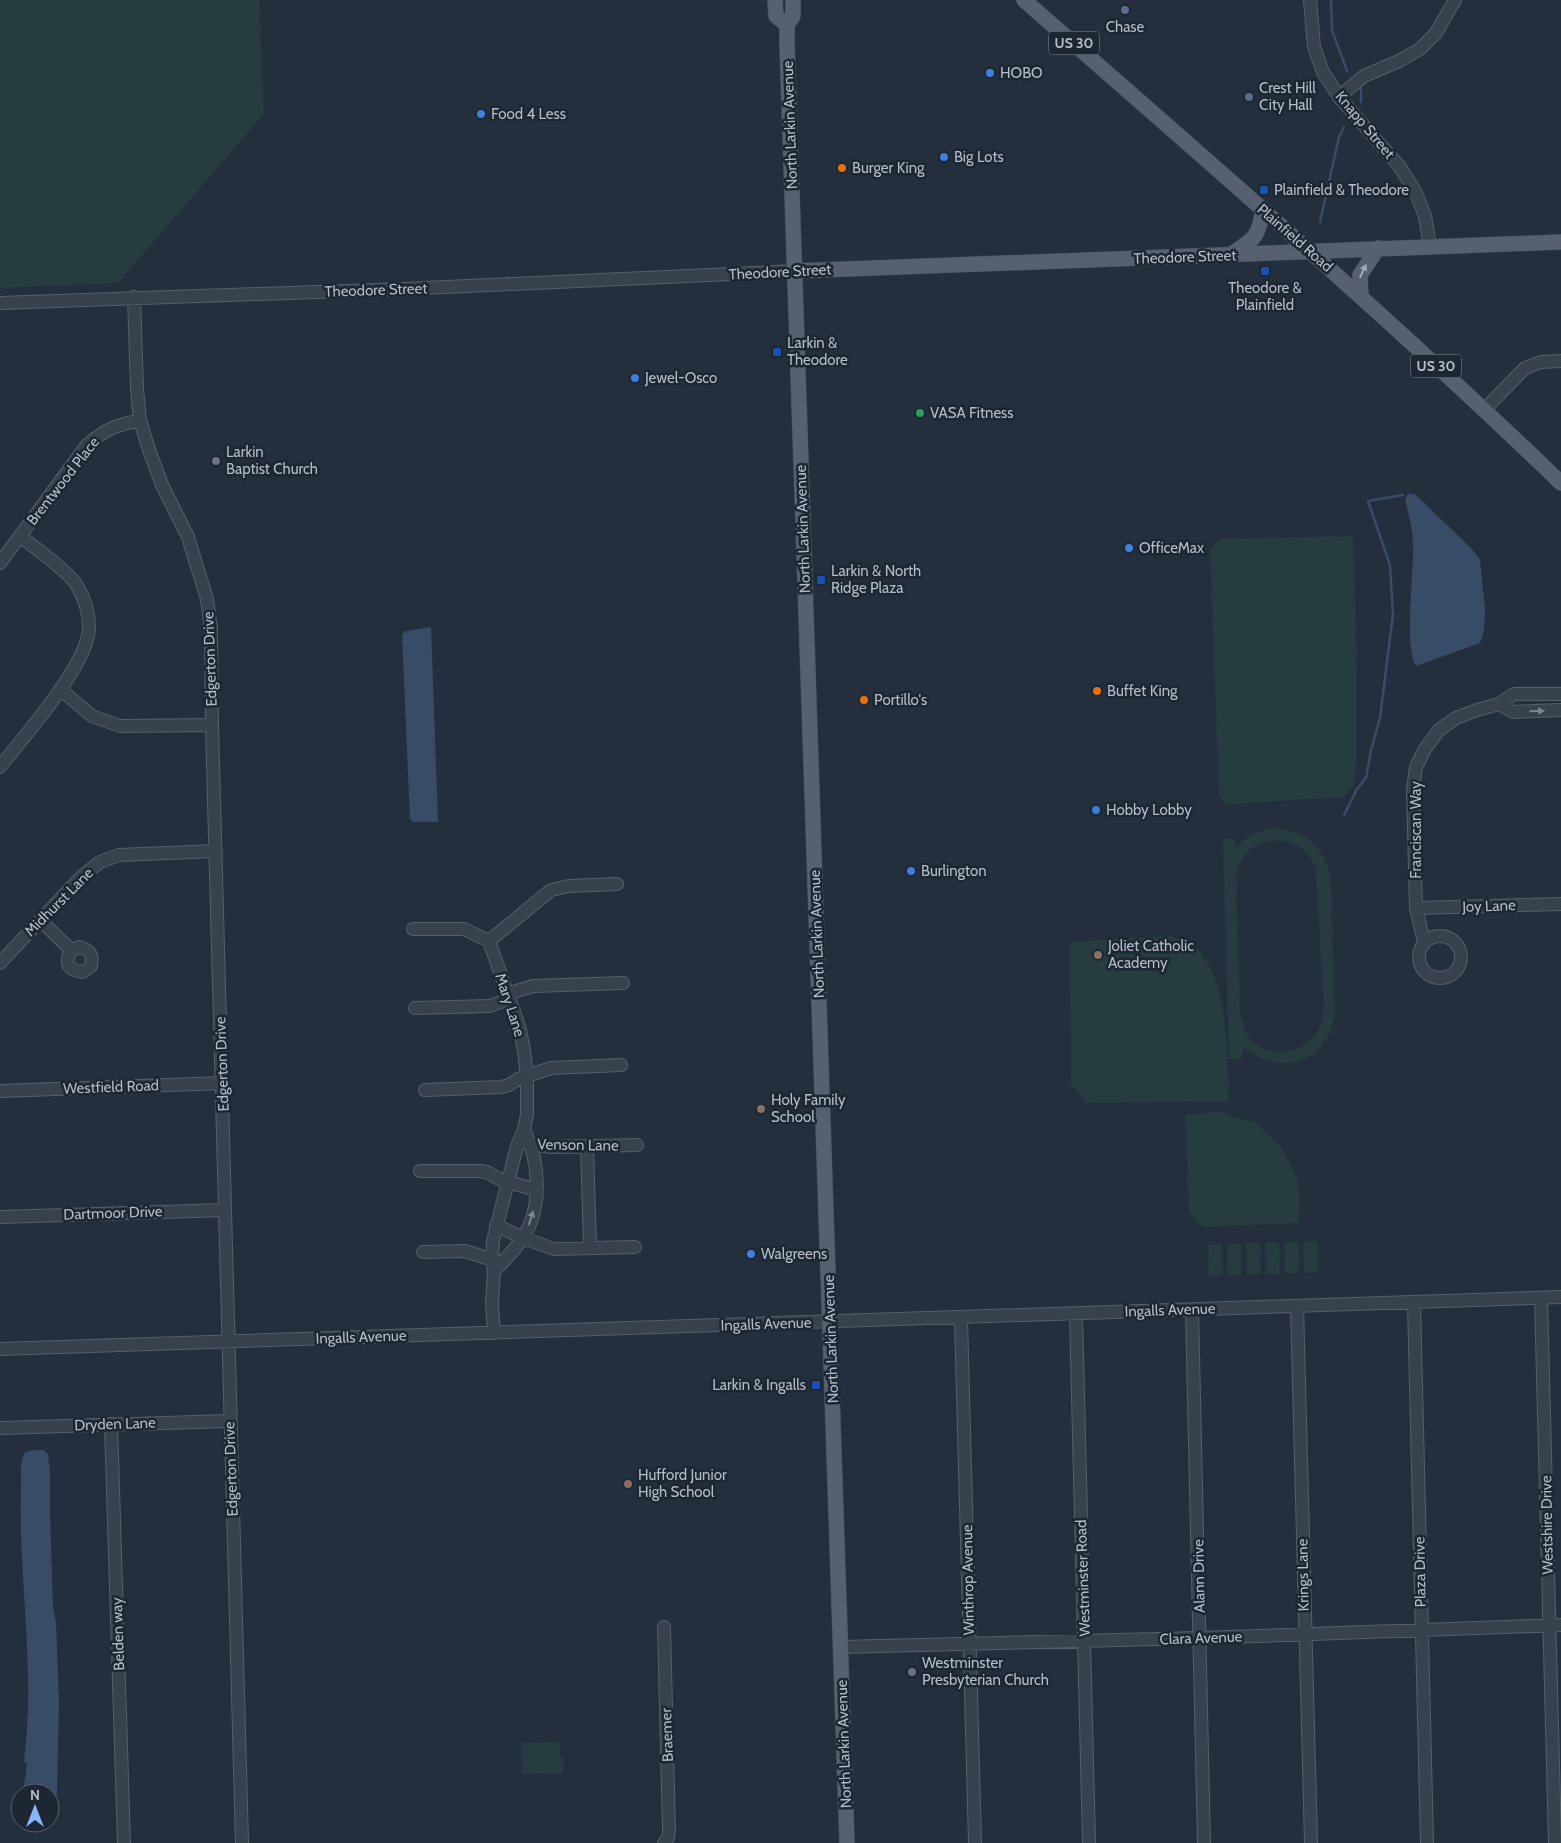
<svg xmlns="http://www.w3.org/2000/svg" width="1561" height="1843" font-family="Cabin,sans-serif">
  <rect width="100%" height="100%" fill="#242f3e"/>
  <path fill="#263c3f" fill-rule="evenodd" d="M 0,0 L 259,0 L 264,114 L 118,283 L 0,288 Z
    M 1353,536 L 1357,677 L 1357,758 L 1354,784 L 1344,797 L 1231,804 L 1223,802 L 1219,794 L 1210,551 L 1220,539 Z
    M 1272,828 C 1293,829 1312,836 1323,856 C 1334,875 1331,902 1332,924 C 1333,953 1334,982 1335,1012 C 1329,1063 1282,1078 1243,1047 L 1242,1059 L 1229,1059 L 1223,839 L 1235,839 L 1236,848 C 1246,836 1256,831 1272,828 ZM 1280,840 C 1300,845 1308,850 1316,869 L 1324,1014 C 1321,1023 1319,1032 1312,1039 C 1298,1054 1266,1057 1251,1040 C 1244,1032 1242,1021 1240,1011 L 1236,875 C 1243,850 1255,841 1280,840 Z
    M 1170,936 C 1176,938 1183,940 1188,943 C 1230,965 1227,1059 1229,1101 L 1087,1103 L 1071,1084 L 1070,942 Z
    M 1218,1112 L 1256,1123 L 1282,1148 L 1298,1180 L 1300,1205 L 1298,1223 L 1203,1227 L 1189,1212 L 1185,1115 Z
    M 1317,1241 L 1318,1272 L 1304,1273 L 1303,1242 Z
    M 1284,1242 L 1299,1242 L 1299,1273 L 1285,1273 Z
    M 1246,1243 L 1260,1243 L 1261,1274 L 1247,1274 Z
    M 1265,1243 L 1279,1243 L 1280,1274 L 1266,1274 Z
    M 1222,1244 L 1223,1275 L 1209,1276 L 1208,1245 Z
    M 1227,1244 L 1241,1244 L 1242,1275 L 1228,1275 Z
    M 560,1742 L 560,1757 L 563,1757 L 564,1773 L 522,1774 L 521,1743 Z"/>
  <path fill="#394c67" d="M 1408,494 L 1414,494 L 1420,499 L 1472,549 L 1480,560 L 1485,609 L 1484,631 L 1480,643 L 1416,666 C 1404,649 1414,571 1413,546 C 1413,530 1409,515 1405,500 Z
    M 431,627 L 438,822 L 413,822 L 410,819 L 402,634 L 406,631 Z
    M 33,1450 L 43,1450 L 48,1454 L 50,1472 L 50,1513 L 53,1607 L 56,1623 L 59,1702 L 57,1793 L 54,1802 L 50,1805 L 50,1793 L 23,1793 L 27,1764 L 24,1761 C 33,1692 25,1624 22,1555 C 20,1525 21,1496 21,1466 L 24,1453 Z"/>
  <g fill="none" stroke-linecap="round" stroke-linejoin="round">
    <path stroke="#394c67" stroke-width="2.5" d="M 1331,0 L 1332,30 L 1347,71
      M 1361,88 L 1361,102
      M 1320,222 L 1339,137 L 1344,127
      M 1344,815 L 1357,789 L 1366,778 L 1371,750 L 1380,718 L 1393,614 L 1390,565 L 1368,501 L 1403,495"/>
    <g stroke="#565f6c" stroke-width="14">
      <path id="minor" d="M 1310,0 L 1314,47 L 1323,72 L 1339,97 L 1400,167 L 1416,193 L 1425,216 L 1430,246
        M 1339,97 L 1364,76 L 1399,61 L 1420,49 L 1436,33 L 1455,0
        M 134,297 L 137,389 L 140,420 L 148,447 L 162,485 L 188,537 L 207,599 L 211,629 L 212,725 L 242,1843
        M 0,303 L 403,289 L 795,271
        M 1485,409 L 1525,368 L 1541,362 L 1561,361
        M 0,563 L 87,445 C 107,428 115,426 140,420
        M 60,689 L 92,716 L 120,726 L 212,725
        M 1499,704 L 1513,712 L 1561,710
        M 0,767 C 24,736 89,664 89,627 C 89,611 84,597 76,584 C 68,571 34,547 21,537
        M 1416,908 L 1561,904
        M 40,920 L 71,950 C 64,964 68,970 83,972 L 91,966 C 93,955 91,951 80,947 L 71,950
        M 413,929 L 464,929 L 489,941
        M1419 957a21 21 0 1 1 42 0a21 21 0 1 1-42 0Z
        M 489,941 L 519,1026 L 524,1050 L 527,1077 L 527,1114 L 524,1130
        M 489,941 L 551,890 L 569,886 L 617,884
        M 1424,942 L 1416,908 L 1413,790 L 1416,767 L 1425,749 L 1439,730 L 1456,718 L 1477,710 L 1499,704 L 1514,694 L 1561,694
        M 0,963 L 81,877 L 100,862 L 119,855 L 216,851
        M 507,994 L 533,986 L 623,983
        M 415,1008 L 490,1006 L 509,999
        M 425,1090 L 501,1087 L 509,1085 L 518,1079 L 551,1068 L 621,1065
        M 0,1091 L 223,1083
        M 524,1142 L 549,1147 L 637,1145
        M 587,1146 L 590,1248
        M 420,1171 L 480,1171 L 487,1172 L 499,1179 L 536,1190
        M 0,1217 L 225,1210
        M 496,1225 L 523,1238 L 554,1249 L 635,1247
        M 423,1252 L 465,1251 L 499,1262
        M 494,1271 C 504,1261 514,1251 522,1239 C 543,1208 540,1162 524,1130 L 517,1146 L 493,1241 L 492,1260 L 494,1271 L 492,1303 L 494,1333
        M 1541,1298 L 1555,1843
        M 1414,1302 L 1427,1843
        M 1297,1306 L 1311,1843
        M 1192,1310 L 1204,1843
        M 1076,1314 L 1089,1843
        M 961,1318 L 975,1843
        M 0,1349 L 1561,1297
        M 111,1424 L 124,1843
        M 0,1428 L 230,1421
        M 664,1627 L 669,1830 L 668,1838 L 664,1843
        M 841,1647 L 1200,1638 L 1561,1625"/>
    </g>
    <g stroke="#414a57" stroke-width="16">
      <path id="major" d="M 775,0 L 776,16 L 787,25
        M 793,0 L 793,16 L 787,25 L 787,43 L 847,1843
        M 1024,0 C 1205,159 1388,316 1561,483
        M 1230,255 C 1255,238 1257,240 1263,211
        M 795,271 L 1561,242
        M 1361,297 L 1360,275 L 1378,248"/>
    </g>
    <use href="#minor" stroke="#38414e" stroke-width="12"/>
    <use href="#major" stroke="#56606e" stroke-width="15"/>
  </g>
  <defs><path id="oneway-solid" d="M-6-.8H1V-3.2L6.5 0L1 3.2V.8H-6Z" transform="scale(1.25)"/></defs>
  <use fill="#a1aab7" href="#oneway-solid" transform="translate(1363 271) rotate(-65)"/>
  <g fill="#7c8592">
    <use href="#oneway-solid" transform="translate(1537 711) rotate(-2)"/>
    <use href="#oneway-solid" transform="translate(531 1218) rotate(-72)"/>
  </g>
  <g fill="#5c6f8a" stroke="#1d2633" stroke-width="2">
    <circle cx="1125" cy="10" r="5"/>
    <circle cx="1249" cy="97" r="5"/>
  </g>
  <g fill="#3f7fe0" stroke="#1d2633" stroke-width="2">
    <circle cx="990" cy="73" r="5"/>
    <circle cx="481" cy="114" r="5"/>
    <circle cx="944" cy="157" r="5"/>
    <circle cx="635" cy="378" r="5"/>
    <circle cx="1129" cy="548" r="5"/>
    <circle cx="1096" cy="810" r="5"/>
    <circle cx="911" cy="871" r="5"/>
    <circle cx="751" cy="1254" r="5"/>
  </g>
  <g fill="#e8710a" stroke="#1d2633" stroke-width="2">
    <circle cx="842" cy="168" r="5"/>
    <circle cx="1097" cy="691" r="5"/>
    <circle cx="864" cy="700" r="5"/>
  </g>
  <g fill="#1a4fb4" stroke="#1d2633" stroke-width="2">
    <rect x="1259" y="185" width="10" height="10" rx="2.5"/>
    <rect x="1260" y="266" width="10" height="10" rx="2.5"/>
    <rect x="772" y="347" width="10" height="10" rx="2.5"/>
    <rect x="816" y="575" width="10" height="10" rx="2.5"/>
    <rect x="811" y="1380" width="10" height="10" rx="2.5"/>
  </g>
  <circle fill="#2e9e5b" stroke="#1d2633" stroke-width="2" cx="920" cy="413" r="5"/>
  <g fill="#6b7280" stroke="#1d2633" stroke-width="2">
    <circle cx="216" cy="461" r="5"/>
    <circle cx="912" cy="1672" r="5"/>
  </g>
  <g fill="#8d6e63" stroke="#1d2633" stroke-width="2">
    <circle cx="1098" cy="955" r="5"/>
    <circle cx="761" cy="1109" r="5"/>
    <circle cx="628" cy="1484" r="5"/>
  </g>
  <g text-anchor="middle" stroke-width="5" stroke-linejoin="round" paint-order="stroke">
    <g fill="#1d2633" stroke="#878f9c" stroke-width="1">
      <rect x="1049" y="31.5" width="50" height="23" rx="4"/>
      <rect x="1411" y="354.5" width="50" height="23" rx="4"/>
    </g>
    <g font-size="14" font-weight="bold" fill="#b4bcc9">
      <text x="1074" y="48">US 30</text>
      <text x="1436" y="371">US 30</text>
    </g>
    <g font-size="15" fill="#b4bcc9" stroke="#1d2633" text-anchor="start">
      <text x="1125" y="32" text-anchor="middle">Chase</text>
      <text x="1000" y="78">HOBO</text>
      <text x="1259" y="93">Crest Hill<tspan x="1259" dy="17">City Hall</tspan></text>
      <text x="491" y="119">Food 4 Less</text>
      <text x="954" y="162">Big Lots</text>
      <text x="852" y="173">Burger King</text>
      <text x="1274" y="195">Plainfield &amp; Theodore</text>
      <text x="1265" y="293" text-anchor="middle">Theodore &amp;<tspan x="1265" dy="17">Plainfield</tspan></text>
      <text x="787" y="348">Larkin &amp;<tspan x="787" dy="17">Theodore</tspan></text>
      <text x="645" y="383">Jewel-Osco</text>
      <text x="930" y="418">VASA Fitness</text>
      <text x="226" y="457">Larkin<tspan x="226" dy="17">Baptist Church</tspan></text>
      <text x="1139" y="553">OfficeMax</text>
      <text x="831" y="576">Larkin &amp; North<tspan x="831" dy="17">Ridge Plaza</tspan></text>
      <text x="1107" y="696">Buffet King</text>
      <text x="874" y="705">Portillo's</text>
      <text x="1106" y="815">Hobby Lobby</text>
      <text x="921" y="876">Burlington</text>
      <text x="1108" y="951">Joliet Catholic<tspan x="1108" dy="17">Academy</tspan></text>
      <text x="771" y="1105">Holy Family<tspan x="771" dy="17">School</tspan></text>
      <text x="761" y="1259">Walgreens</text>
      <text x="806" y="1390" text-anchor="end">Larkin &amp; Ingalls</text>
      <text x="638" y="1480">Hufford Junior<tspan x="638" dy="17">High School</tspan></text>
      <text x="922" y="1668">Westminster<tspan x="922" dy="17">Presbyterian Church</tspan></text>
    </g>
    <g font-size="15" fill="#b4bcc9" stroke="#1d2633">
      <text transform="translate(790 125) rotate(-92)" y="5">North Larkin Avenue</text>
      <text transform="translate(1365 125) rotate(50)" y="5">Knapp Street</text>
      <text transform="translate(1295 238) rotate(41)" y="5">Plainfield Road</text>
      <text transform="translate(1185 257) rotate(-2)" y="5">Theodore Street</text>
      <text transform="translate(780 272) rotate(-3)" y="5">Theodore Street</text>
      <text transform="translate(376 290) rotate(-2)" y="5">Theodore Street</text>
      <text transform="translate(63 481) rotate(-52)" y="5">Brentwood Place</text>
      <text transform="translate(803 529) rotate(-92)" y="5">North Larkin Avenue</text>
      <text transform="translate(210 659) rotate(-92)" y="5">Edgerton Drive</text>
      <text transform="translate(1416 830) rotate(-90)" y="5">Franciscan Way</text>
      <text transform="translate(59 902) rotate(-45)" y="5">Midhurst Lane</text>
      <text transform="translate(1489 906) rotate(-2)" y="5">Joy Lane</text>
      <text transform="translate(817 934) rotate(-92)" y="5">North Larkin Avenue</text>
      <text transform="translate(510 1005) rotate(72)" y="5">Mary Lane</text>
      <text transform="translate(222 1064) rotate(-92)" y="5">Edgerton Drive</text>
      <text transform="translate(111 1087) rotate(-2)" y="5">Westfield Road</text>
      <text transform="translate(578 1145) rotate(1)" y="5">Venson Lane</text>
      <text transform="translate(113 1213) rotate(-2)" y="5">Dartmoor Drive</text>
      <text transform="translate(1170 1310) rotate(-2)" y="5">Ingalls Avenue</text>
      <text transform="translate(766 1324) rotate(-2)" y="5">Ingalls Avenue</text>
      <text transform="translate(361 1337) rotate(-2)" y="5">Ingalls Avenue</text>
      <text transform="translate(831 1339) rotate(-92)" y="5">North Larkin Avenue</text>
      <text transform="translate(115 1424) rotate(-2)" y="5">Dryden Lane</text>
      <text transform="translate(231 1469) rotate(-92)" y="5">Edgerton Drive</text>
      <text transform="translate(1547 1525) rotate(-91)" y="5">Westshire Drive</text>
      <text transform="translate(1420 1572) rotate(-91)" y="5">Plaza Drive</text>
      <text transform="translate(1303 1575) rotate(-91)" y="5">Krings Lane</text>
      <text transform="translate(1199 1576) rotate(-91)" y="5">Alann Drive</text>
      <text transform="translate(1083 1578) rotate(-92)" y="5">Westminster Road</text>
      <text transform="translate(968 1580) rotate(-91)" y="5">Winthrop Avenue</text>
      <text transform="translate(118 1634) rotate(-92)" y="5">Belden way</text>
      <text transform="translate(1201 1638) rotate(-2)" y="5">Clara Avenue</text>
      <text transform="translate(667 1735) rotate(-92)" y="5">Braemer</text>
      <text transform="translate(844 1744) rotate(-92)" y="5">North Larkin Avenue</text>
    </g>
  </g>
  <g transform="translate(35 1808)"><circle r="24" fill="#1d2633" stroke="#59626f"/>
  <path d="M0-4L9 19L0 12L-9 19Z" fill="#8ab4f8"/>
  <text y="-8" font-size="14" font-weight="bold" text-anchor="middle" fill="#b4bcc9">N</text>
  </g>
</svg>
